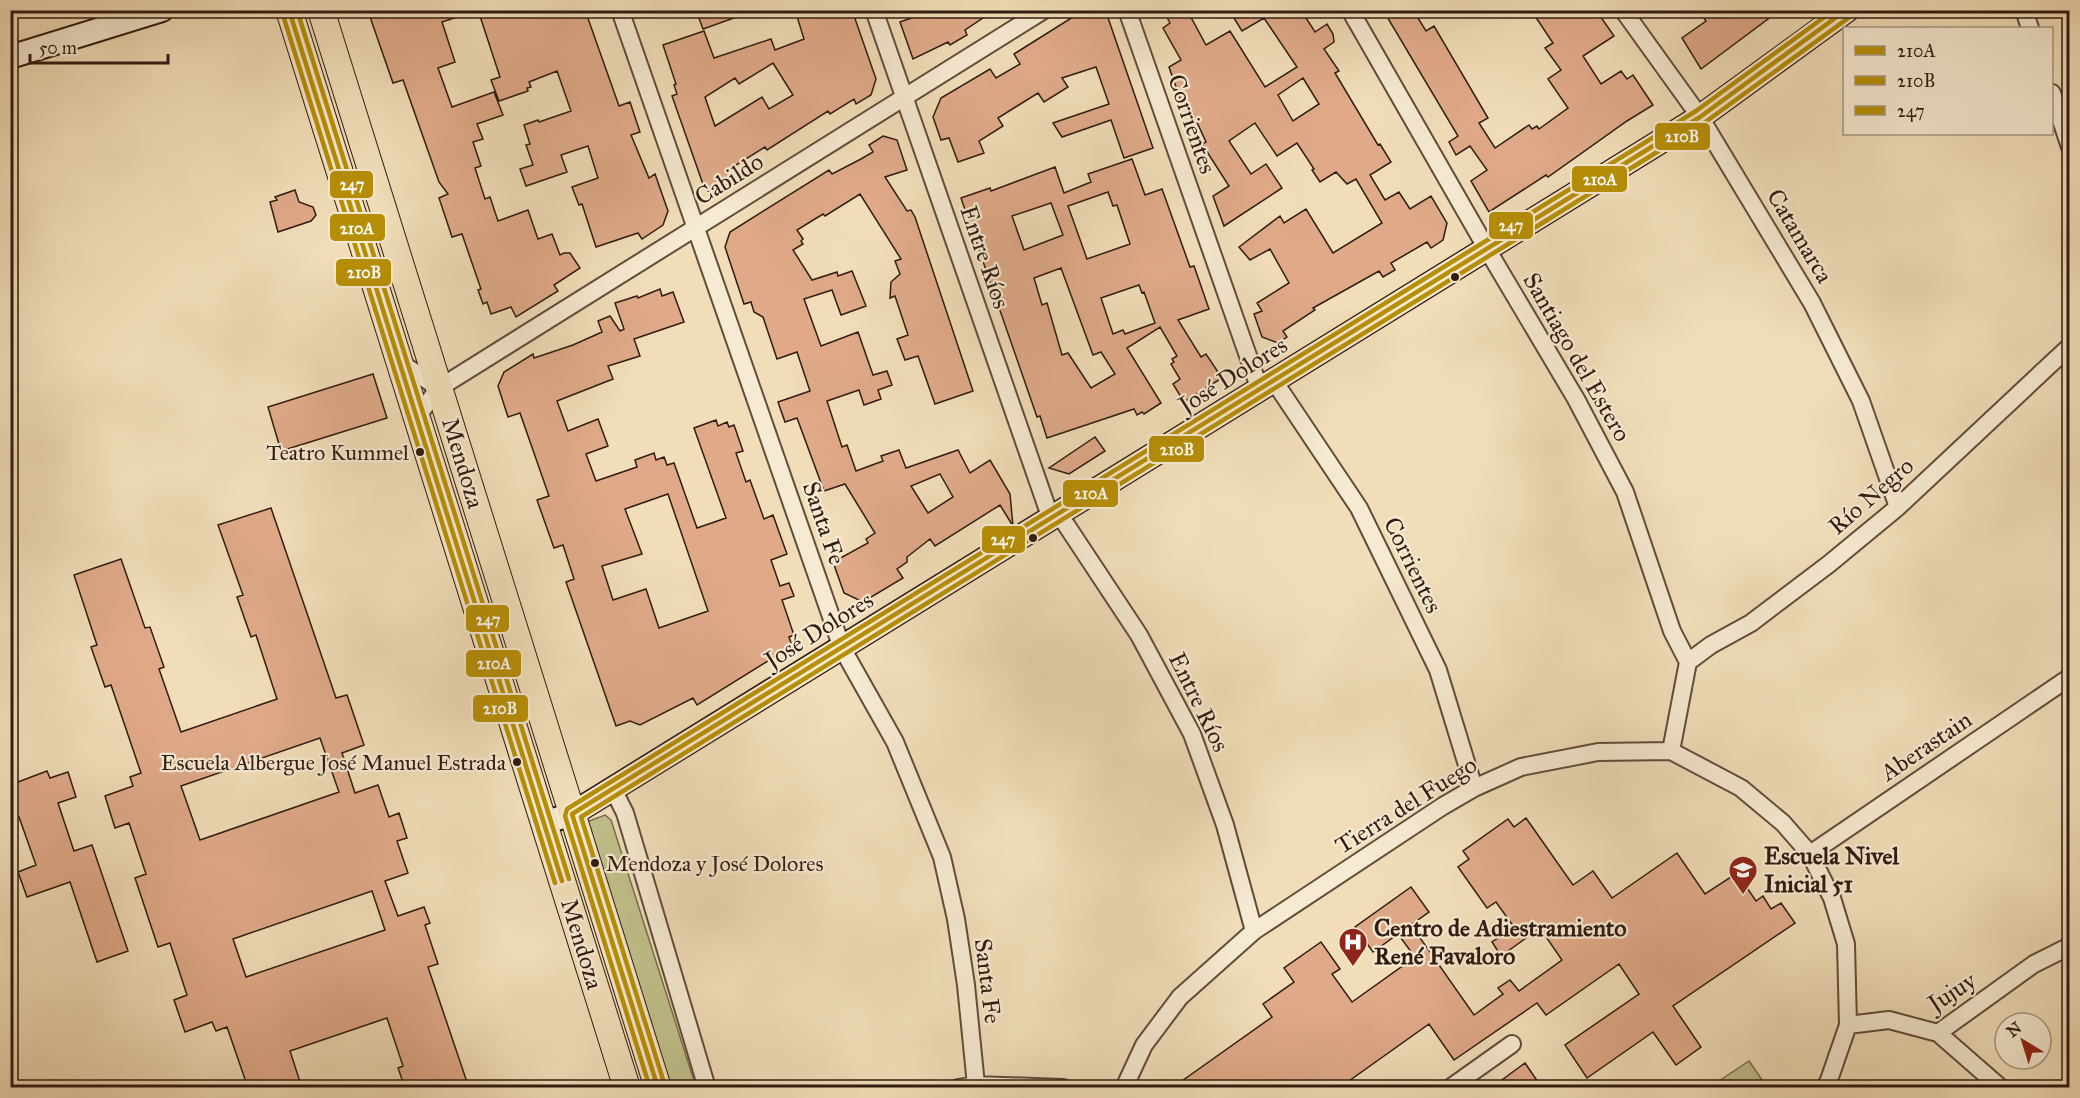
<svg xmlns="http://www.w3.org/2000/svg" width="2080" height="1098" font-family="'IM FELL Great Primer',serif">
  <rect width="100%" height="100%" fill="#f1deb9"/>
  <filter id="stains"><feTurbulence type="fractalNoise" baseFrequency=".00333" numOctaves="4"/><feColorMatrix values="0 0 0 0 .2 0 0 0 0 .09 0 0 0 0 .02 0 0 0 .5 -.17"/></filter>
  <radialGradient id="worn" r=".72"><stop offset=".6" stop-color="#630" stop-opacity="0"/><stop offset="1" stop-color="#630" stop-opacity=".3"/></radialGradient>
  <path fill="#c0c08b" stroke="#786e4e" stroke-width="1.5" d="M 605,815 L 611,820 L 696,1087 L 670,1087 L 587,829 L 589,821 Z
    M 1749,1061 L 1767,1087 L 1710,1087 Z"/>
  <path fill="#e0aa89" stroke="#301b11" stroke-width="1.5" fill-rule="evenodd" d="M 381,10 L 468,10 L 469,13 L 442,22 L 455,62 L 438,68 L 452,107 L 494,92 L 503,115 L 477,124 L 483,139 L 473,142 L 481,166 L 475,168 L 485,199 L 490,197 L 498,221 L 528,210 L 538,239 L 552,234 L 560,255 L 564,253 L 570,253 L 580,268 L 554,285 L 558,291 L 516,317 L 511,307 L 491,314 L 487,302 L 483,304 L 478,290 L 481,289 L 462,234 L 452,237 L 439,198 L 448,194 L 439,182 L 403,80 L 393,83 L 369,14 Z
    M 478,10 L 585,10 L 619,106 L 630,102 L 640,132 L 631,135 L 649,178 L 655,174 L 668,211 L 663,225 L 642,239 L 638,233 L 596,247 L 582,204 L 579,205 L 572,187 L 598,178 L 588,146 L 561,155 L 567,172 L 526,186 L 520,169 L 533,165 L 526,145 L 530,144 L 524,125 L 538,120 L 539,122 L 571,111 L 557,71 L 529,82 L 531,87 L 527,88 L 528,91 L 499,101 L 491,80 L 500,77 Z
    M 696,10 L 748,10 L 748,13 L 703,29 Z
    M 795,10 L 852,10 L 876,79 L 871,95 L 856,104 L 854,99 L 830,114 L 828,111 L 767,150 L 765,147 L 728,170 L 735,180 L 712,195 L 704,187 L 672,96 L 677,94 L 674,85 L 676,84 L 663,45 L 704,31 L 714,58 L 771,39 L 775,50 L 804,39 ZM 773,63 L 793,95 L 769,109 L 762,97 L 715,126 L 705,97 L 735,78 L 739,84 Z
    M 915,10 L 995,10 L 965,30 L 967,35 L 950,45 L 948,42 L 913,59 L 900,22 L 917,16 Z
    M 1084,10 L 1106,12 L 1153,148 L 1124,158 L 1111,120 L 1062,137 L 1053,123 L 1109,104 L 1096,67 L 1062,78 L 1068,87 L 1044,102 L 1038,93 L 998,118 L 1003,126 L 979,141 L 984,153 L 958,162 L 949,138 L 941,140 L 933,117 L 941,98 L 990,69 L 996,78 L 1020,64 L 1014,54 Z
    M 1163,10 L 1187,10 L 1206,45 L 1230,31 L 1265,87 L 1297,67 L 1264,18 L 1242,31 L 1229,10 L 1301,10 L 1315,32 L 1327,24 L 1333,34 L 1334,42 L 1324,49 L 1339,71 L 1335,73 L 1378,145 L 1380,144 L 1391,162 L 1370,175 L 1385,200 L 1399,192 L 1410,209 L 1431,196 L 1447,223 L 1443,240 L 1431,248 L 1427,242 L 1391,263 L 1395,270 L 1383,277 L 1379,271 L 1313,308 L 1315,310 L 1283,331 L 1287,337 L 1278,343 L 1262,337 L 1254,314 L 1262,311 L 1257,303 L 1289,283 L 1270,249 L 1250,260 L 1239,247 L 1280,216 L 1284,223 L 1306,209 L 1333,253 L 1382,223 L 1356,179 L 1347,184 L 1336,172 L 1320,182 L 1312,170 L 1314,169 L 1297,143 L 1277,156 L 1255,123 L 1229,141 L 1251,174 L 1266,164 L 1282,188 L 1224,226 L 1213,196 L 1229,186 L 1202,144 L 1206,142 L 1188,103 L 1183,107 L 1169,67 L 1181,60 L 1163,28 L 1170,23 ZM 1303,78 L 1319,104 L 1293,121 L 1278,95 Z
    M 1383,10 L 1413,10 L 1426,31 L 1434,26 L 1488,118 L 1479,123 L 1495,148 L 1529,125 L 1532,129 L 1537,126 L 1539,129 L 1568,108 L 1548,79 L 1561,70 L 1545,48 L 1553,43 L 1531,10 L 1596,10 L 1614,36 L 1583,56 L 1601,84 L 1621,71 L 1627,79 L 1633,75 L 1653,105 L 1627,121 L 1548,177 L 1546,175 L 1489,212 L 1471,181 L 1487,170 L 1470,146 L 1456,155 L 1449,142 L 1458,136 Z
    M 1699,10 L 1780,10 L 1701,69 L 1682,38 L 1706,21 Z
    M 883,136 L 897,140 L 907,170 L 885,177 L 907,211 L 911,210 L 915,217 L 973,391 L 935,404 L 918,356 L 905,360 L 897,339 L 908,335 L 895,296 L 890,298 L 891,282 L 900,274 L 895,261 L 901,259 L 860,194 L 825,216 L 823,214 L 797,230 L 803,239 L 801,241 L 803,244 L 793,250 L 812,280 L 837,272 L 838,276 L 852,271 L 866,306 L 841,315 L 832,290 L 804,299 L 821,346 L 858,332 L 873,375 L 887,371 L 892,385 L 878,390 L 881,399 L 864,405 L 859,390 L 827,401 L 842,447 L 847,445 L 856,471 L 883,461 L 881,456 L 899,450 L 906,468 L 958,450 L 970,473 L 990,460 L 1010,494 L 1013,526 L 1000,505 L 935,546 L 930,539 L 907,557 L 907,562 L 897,569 L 903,578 L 863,602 L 844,593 L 833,562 L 868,543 L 866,539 L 875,533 L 845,484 L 824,491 L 797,418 L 785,422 L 778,402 L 810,391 L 797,352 L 777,359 L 763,317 L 754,312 L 751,302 L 744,304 L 725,247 L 730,232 L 829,170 L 832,174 L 861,159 L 873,152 L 869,145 ZM 940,474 L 953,497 L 928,513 L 911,486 Z
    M 1132,159 L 1145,195 L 1162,189 L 1190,267 L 1194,266 L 1209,309 L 1178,320 L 1201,357 L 1206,354 L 1222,378 L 1184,402 L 1173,384 L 1180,379 L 1171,364 L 1174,362 L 1172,359 L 1177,356 L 1160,327 L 1127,348 L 1161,403 L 1144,414 L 1142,412 L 1137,415 L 1134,409 L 1047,438 L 1040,416 L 1037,417 L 961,198 L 990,188 L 991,191 L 1055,167 L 1064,193 L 1091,182 L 1088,174 ZM 1108,192 L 1113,206 L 1117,205 L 1130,244 L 1087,259 L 1068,206 ZM 1051,203 L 1063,235 L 1024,250 L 1012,216 ZM 1061,268 L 1093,355 L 1101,352 L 1115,374 L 1091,388 L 1068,353 L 1062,355 L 1047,303 L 1042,305 L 1034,278 ZM 1139,285 L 1142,293 L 1144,292 L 1155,323 L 1125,334 L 1123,330 L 1113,334 L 1101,298 Z
    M 295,190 L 299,202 L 313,207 L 316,215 L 311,221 L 278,232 L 270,202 L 277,200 L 275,197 Z
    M 660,289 L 662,296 L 673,292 L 684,322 L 634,339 L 640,356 L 608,366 L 613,379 L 557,401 L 568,431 L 598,419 L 608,446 L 586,454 L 596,481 L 637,467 L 635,460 L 654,453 L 656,460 L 664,457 L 667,465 L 674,463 L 697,528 L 726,518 L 694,428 L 716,420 L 718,426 L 727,422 L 729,427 L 734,425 L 743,451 L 736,453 L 746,482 L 750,480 L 764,519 L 773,515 L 787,554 L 771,560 L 780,586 L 789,583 L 794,596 L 782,600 L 794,635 L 789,637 L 792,646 L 697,705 L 693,698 L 640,725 L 630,721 L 616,726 L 566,582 L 574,579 L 563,545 L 554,548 L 537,500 L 549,496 L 520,413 L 508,417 L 498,386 L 504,372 L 533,354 L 534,358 L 573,345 L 602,332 L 598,321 L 610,316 L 620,331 L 624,329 L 615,303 L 637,296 L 638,298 ZM 668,494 L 708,611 L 659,628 L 646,589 L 613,600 L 602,566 L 642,554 L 625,509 Z
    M 373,374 L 387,418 L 281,451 L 268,407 Z
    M 1095,437 L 1105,451 L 1069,474 L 1049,468 Z
    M 271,508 L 336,698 L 347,695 L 364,745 L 342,753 L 355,793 L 378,785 L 389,817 L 399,813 L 407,838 L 397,841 L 408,873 L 385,881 L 398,916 L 424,907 L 430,923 L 425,925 L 438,964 L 428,967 L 469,1088 L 405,1088 L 398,1068 L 403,1066 L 387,1018 L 290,1051 L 302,1088 L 248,1088 L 227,1027 L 216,1031 L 212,1022 L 185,1032 L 174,1000 L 187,995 L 170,943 L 158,947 L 135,878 L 146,874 L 129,823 L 115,828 L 105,796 L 133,786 L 130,777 L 141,773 L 111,685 L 105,687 L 91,647 L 97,645 L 74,575 L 121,559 L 145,628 L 150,627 L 164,667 L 159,669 L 181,732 L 277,699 L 256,635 L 251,637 L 237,597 L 243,595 L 218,525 ZM 320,738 L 339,792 L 200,840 L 181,786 ZM 372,891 L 385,930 L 246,977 L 233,939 Z
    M 47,771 L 50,778 L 68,772 L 76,797 L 58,803 L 74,851 L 92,845 L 128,951 L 97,962 L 70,882 L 27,897 L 18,872 L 36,865 L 19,817 L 10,820 L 10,785 Z
    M 1526,818 L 1573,885 L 1593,871 L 1612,898 L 1677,853 L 1705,894 L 1737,873 L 1756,901 L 1763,896 L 1771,909 L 1781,903 L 1795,923 L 1673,1006 L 1701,1047 L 1676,1065 L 1653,1032 L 1587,1078 L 1565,1045 L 1639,994 L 1619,964 L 1546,1015 L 1537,1003 L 1454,1060 L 1429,1024 L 1339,1088 L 1172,1088 L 1272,1017 L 1263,1004 L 1294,982 L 1284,968 L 1321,942 L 1340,969 L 1332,974 L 1352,1002 L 1415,957 L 1398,934 L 1373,952 L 1355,927 L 1411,887 L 1429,912 L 1411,925 L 1474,1015 L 1503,994 L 1498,988 L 1510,980 L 1519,991 L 1562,960 L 1540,928 L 1501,956 L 1492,942 L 1514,927 L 1496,902 L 1487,908 L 1458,867 L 1469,859 L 1463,851 L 1508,819 L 1514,827 Z
    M 1525,1063 L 1542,1088 L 1491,1088 Z"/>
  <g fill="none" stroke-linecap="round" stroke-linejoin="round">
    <g stroke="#604c3b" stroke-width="20">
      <path id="street" d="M 620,10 L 842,648 L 895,742 L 942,857 L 956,919 L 966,985 L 976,1085
        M 874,10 L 1051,519
        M 1127,10 L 1260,390
        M 1350,10 L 1487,249 L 1576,399 L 1625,492 L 1672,631 L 1688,662 L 1671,751
        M 1623,10 L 1700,117 L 1812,303 L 1861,401 L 1898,507
        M 2024,10 L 2030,28
        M 2052,93 L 2070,147
        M 399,362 L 439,388
        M 1274,381 L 1359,508 L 1438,670 L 1474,788
        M 416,418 L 439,388 L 1044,10
        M 1059,514 L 1139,635 L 1192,734 L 1225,825 L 1254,931
        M 1688,662 L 1711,645 L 1751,623 L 1829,564 L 1898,507 L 2070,346
        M 613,789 L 625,813 L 707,1088
        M 1810,854 L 2070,677
        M 1848,1025 L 1889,1020 L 1938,1033 L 2034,964 L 2070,946
        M 1938,1033 L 2001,1088
        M 958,1088 L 976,1085 L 1063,1088
        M 1124,1088 L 1144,1045 L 1180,997 L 1254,931 L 1443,806 L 1474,788 L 1521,767 L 1598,752 L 1671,751 L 1741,788 L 1783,823 L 1810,854 L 1832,898 L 1846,944 L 1848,1025 L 1829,1080 L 1825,1088
        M 1450,1088 L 1512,1044"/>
    </g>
    <g stroke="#301b11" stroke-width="26">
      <path id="secondary" d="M 10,57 L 162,10
        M 544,823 L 572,814 L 1700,117 L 1847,10"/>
    </g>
    <g stroke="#301b11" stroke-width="28">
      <path id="primary" d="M 289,10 L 627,1088
        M 321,10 L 658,1088"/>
    </g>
    <use href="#street" stroke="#f6ead2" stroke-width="16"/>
    <use href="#secondary" stroke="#f6ead2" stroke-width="22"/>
    <use href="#primary" stroke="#f1deb9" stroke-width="26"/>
    <g stroke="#f6ead2" stroke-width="9">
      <path id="bus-1" d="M 289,10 L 562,881
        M 658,1088 L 572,814 L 1700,117 L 1846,10"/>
    </g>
    <g stroke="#f6ead2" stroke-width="9">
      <path id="bus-2" d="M 282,12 L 555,883
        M 665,1086 L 581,817 L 1704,123 L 1851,16"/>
    </g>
    <g stroke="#f6ead2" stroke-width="9">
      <path id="bus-3" d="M 297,10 L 569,879
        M 650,1088 L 565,816 L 567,809 L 1696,111 L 1834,10"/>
    </g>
    <use href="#bus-1" stroke="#b78f06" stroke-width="4.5"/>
    <use href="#bus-2" stroke="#b78f06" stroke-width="4.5"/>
    <use href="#bus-3" stroke="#b78f06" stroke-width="4.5"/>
  </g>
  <defs>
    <g id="school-pin" transform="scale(1.5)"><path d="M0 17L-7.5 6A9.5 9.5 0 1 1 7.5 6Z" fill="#8f2418" stroke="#f6ead2"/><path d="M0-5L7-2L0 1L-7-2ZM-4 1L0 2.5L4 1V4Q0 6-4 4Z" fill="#fff"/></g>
    <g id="hospital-pin" transform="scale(1.5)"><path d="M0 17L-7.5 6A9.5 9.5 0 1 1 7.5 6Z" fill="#8f2418" stroke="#f6ead2"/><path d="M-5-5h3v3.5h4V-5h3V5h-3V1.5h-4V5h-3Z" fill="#fff"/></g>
  </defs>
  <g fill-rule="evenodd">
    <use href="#school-pin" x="1743" y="870"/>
    <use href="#hospital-pin" x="1353" y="942"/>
  </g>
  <g fill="#301b11" stroke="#f6ead2" stroke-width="2">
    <circle cx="1455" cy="277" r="5"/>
    <circle cx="420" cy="452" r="5"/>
    <circle cx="1033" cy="538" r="5"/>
    <circle cx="517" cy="762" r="5"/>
    <circle cx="595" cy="863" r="5"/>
  </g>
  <g text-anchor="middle" stroke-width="4.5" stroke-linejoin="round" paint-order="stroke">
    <g font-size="22" fill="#301b11" stroke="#f6ead2" text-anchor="end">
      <text x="409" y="460">Teatro Kummel</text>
      <text x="506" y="770">Escuela Albergue José Manuel Estrada</text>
      <text x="606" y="871" text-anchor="start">Mendoza y José Dolores</text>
    </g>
    <g font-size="24" fill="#301b11" stroke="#f6ead2">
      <text transform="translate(1192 124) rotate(71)" y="8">Corrientes</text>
      <text transform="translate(729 179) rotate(-32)" y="8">Cabildo</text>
      <text transform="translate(1800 236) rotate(59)" y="8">Catamarca</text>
      <text transform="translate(985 257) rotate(71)" y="8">Entre Ríos</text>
      <text transform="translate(1577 357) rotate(60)" y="8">Santiago del Estero</text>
      <text transform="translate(1233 375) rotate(-32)" y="8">José Dolores</text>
      <text transform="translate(463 463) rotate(73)" y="8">Mendoza</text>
      <text transform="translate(1871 496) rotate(-41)" y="8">Río Negro</text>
      <text transform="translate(824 523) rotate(71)" y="8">Santa Fe</text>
      <text transform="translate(1413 565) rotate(64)" y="8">Corrientes</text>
      <text transform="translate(819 630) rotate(-32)" y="8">José Dolores</text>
      <text transform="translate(1199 702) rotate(64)" y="8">Entre Ríos</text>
      <text transform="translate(1926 746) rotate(-34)" y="8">Aberastain</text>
      <text transform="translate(1406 805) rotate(-32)" y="8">Tierra del Fuego</text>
      <text transform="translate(582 944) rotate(73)" y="8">Mendoza</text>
      <text transform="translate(988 981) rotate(83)" y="8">Santa Fe</text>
      <text transform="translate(1952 992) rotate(-33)" y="8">Jujuy</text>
    </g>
    <g font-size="24" font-weight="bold" fill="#301b11" stroke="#f6ead2" text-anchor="start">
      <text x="1764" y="864">Escuela Nivel<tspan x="1764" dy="28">Inicial 51</tspan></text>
      <text x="1374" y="936">Centro de Adiestramiento<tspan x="1374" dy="28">René Favaloro</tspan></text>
    </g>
  </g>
  <g stroke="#f6ead2" stroke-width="2">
    <rect x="1654" y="122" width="57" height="29" rx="6" fill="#b78f06"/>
    <rect x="1571" y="165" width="57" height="28" rx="6" fill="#b78f06"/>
    <rect x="329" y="170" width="45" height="29" rx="6" fill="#b78f06"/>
    <rect x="1488" y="211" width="46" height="29" rx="6" fill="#b78f06"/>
    <rect x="329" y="213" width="57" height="29" rx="6" fill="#b78f06"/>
    <rect x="335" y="258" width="57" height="29" rx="6" fill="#b78f06"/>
    <rect x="1148" y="435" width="57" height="28" rx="6" fill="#b78f06"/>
    <rect x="1062" y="479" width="57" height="29" rx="6" fill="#b78f06"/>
    <rect x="981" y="525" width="45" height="29" rx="6" fill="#b78f06"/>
    <rect x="465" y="604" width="45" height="29" rx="6" fill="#b78f06"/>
    <rect x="465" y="649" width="57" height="29" rx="6" fill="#b78f06"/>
    <rect x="472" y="694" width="57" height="29" rx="6" fill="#b78f06"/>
  </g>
  <g font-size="16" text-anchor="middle" font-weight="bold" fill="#fff">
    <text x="1682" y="142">210B</text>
    <text x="1600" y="185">210A</text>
    <text x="352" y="190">247</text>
    <text x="1511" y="231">247</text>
    <text x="357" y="234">210A</text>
    <text x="364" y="278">210B</text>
    <text x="1177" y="455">210B</text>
    <text x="1091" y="499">210A</text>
    <text x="1003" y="545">247</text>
    <text x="488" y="625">247</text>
    <text x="494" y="669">210A</text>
    <text x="500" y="714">210B</text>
  </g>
  <rect width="2080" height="1098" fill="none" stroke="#f1deb9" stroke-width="36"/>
  <rect x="12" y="12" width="2056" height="1074" fill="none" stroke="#301b11" stroke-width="3"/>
  <rect x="18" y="18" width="2044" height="1062" fill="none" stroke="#301b11" stroke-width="1.5"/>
  <rect x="1843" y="27" width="210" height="108" fill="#f6ead2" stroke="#a79785" stroke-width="1.5"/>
  <rect x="1855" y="46" width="30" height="9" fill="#b78f06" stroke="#a79785" stroke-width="1.5"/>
  <text x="1897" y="57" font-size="18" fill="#301b11">210A</text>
  <rect x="1855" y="76" width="30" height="9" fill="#b78f06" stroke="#a79785" stroke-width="1.5"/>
  <text x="1897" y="87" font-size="18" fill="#301b11">210B</text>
  <rect x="1855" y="106" width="30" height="9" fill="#b78f06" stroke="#a79785" stroke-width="1.5"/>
  <text x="1897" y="117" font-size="18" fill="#301b11">247</text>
  <g transform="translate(2023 1041) rotate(322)"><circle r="28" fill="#f6ead2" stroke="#a79785" stroke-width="1.5"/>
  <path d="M0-4.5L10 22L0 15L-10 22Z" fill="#8f2418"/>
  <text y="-9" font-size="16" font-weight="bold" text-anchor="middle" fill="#301b11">N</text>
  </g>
  <path d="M30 54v9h138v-9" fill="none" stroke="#301b11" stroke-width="3"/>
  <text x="39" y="54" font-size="18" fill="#301b11" stroke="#f6ead2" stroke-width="4.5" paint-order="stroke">50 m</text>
  <rect width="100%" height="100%" filter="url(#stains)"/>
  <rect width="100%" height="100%" fill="url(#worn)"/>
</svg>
